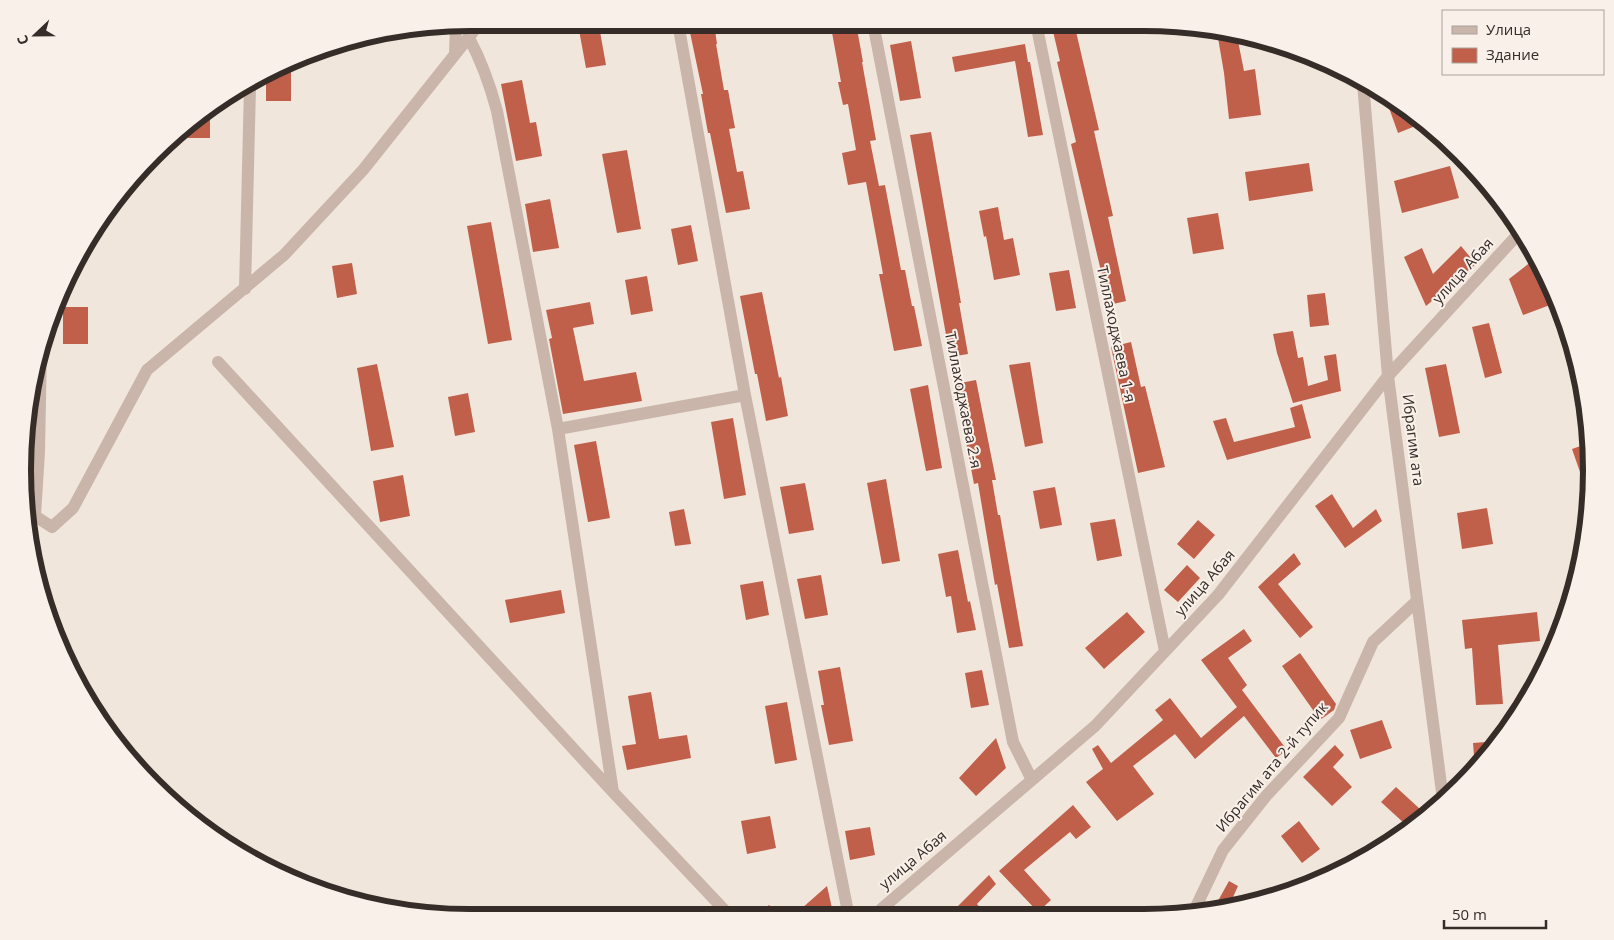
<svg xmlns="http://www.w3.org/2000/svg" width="1614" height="940" font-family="'Open Sans',sans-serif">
  <rect width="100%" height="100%" fill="#f1e6dc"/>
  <path fill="#c0604b" d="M 688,23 L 714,23 L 717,44 L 716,44 L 724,90 L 728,90 L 735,128 L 729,129 L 737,172 L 743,171 L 750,209 L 726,213 L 710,133 L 708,133 L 701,94 L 703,94 Z
    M 851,23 L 856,23 L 863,62 L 862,62 L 876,140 L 870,141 L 879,186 L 885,185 L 901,270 L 905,270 L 912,306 L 914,306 L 922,346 L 894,351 L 879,274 L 883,274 L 866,182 L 848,185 L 842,153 L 856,150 L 848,104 L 843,105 L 838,82 L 841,82 L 831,27 Z
    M 1051,23 L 1074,23 L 1099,130 L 1094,131 L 1113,216 L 1108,217 L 1126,301 L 1109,305 L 1071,144 L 1076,142 L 1057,62 L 1060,61 Z
    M 599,26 L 606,65 L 586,68 L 579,30 Z
    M 1217,32 L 1237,36 L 1244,71 L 1255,69 L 1261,115 L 1229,119 L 1224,73 Z
    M 911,41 L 921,98 L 900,101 L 890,45 Z
    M 1025,44 L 1028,62 L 1030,62 L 1043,135 L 1028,137 L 1015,61 L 955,72 L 952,57 Z
    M 291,65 L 291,101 L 266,101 L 266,79 Z
    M 522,80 L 530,123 L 536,122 L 542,156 L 516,161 L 501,84 Z
    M 1384,94 L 1392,98 L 1407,110 L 1413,127 L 1398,133 Z
    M 210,108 L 210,138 L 188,138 L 188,125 L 198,115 Z
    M 931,132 L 961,303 L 959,303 L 968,354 L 950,357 L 910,135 Z
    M 627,150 L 641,229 L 617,233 L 602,154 Z
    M 1309,163 L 1313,191 L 1249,201 L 1245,172 Z
    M 1450,166 L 1459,198 L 1402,213 L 1394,181 Z
    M 550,199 L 559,248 L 533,252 L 525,204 Z
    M 998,207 L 1004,240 L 1013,238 L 1020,275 L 994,280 L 986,236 L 984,237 L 979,211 Z
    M 1218,213 L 1224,249 L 1193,254 L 1187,218 Z
    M 491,222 L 512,340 L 488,344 L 467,226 Z
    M 691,225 L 698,261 L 678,265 L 671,229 Z
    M 1461,246 L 1476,264 L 1426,306 L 1404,257 L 1422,248 L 1433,274 Z
    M 1536,258 L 1544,274 L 1538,278 L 1550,305 L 1523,315 L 1509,279 Z
    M 352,263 L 357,294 L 337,298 L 332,266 Z
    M 1069,270 L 1076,308 L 1056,311 L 1049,273 Z
    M 647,276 L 653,311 L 631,315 L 625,280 Z
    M 762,292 L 779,378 L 781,377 L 788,416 L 766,421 L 757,374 L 755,374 L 740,296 Z
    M 1325,293 L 1329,325 L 1310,327 L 1307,295 Z
    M 590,302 L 594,324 L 573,328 L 584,381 L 636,372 L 642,401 L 563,414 L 549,339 L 552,338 L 546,310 Z
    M 63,307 L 88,307 L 88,344 L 63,344 Z
    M 1489,323 L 1502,373 L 1485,378 L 1472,327 Z
    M 1293,331 L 1298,358 L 1303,357 L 1308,386 L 1328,380 L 1324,356 L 1336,354 L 1341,391 L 1293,403 L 1277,353 L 1273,334 Z
    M 1131,342 L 1141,387 L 1145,386 L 1165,467 L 1138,473 L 1111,347 Z
    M 1030,362 L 1043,443 L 1025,447 L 1009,365 Z
    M 377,364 L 394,447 L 371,451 L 357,368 Z
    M 1446,364 L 1460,433 L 1439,437 L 1425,368 Z
    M 976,380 L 996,480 L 992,480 L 998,515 L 1000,515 L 1023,646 L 1009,648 L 997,584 L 995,585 L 978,483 L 974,484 L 955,384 Z
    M 928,385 L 942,468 L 926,471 L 910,389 Z
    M 468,393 L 475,432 L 455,436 L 448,397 Z
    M 1302,404 L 1311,438 L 1227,460 L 1213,421 L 1226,418 L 1234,442 L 1295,427 L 1290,408 Z
    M 733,418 L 746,495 L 724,499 L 711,422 Z
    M 596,441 L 610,518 L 588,522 L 574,445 Z
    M 1589,443 L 1592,470 L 1589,498 L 1572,449 Z
    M 403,475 L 410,516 L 380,522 L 373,481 Z
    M 886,479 L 900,561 L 882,564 L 867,483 Z
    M 805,483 L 814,530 L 789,534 L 780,487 Z
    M 1055,487 L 1062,525 L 1040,529 L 1033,491 Z
    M 1332,494 L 1353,528 L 1376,509 L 1382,521 L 1345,548 L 1315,506 Z
    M 1487,508 L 1493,544 L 1462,549 L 1457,513 Z
    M 684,509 L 691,544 L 675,546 L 669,512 Z
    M 1115,519 L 1122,556 L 1097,561 L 1090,523 Z
    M 1198,520 L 1215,535 L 1194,559 L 1177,544 Z
    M 958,550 L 968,602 L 970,601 L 976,630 L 957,633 L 951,596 L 946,597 L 938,554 Z
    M 1294,553 L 1301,564 L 1278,584 L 1313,627 L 1300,638 L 1258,587 Z
    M 1187,565 L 1200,578 L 1178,602 L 1164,590 Z
    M 821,575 L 828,615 L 805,619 L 797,579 Z
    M 763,581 L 769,615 L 746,620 L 740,585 Z
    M 561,590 L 565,613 L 510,623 L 505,600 Z
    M 1127,612 L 1145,632 L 1104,669 L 1085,648 Z
    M 1537,612 L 1540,641 L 1498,645 L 1503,704 L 1476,705 L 1472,648 L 1465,649 L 1462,620 Z
    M 1244,629 L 1252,641 L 1228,658 L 1247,685 L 1242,690 L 1287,750 L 1276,758 L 1244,716 L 1195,759 L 1175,734 L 1133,766 L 1154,794 L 1117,821 L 1086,782 L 1103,769 L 1092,749 L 1098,745 L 1111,763 L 1163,720 L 1155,710 L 1170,698 L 1201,738 L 1237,707 L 1201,660 Z
    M 1300,653 L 1336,704 L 1334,710 L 1320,720 L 1282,666 Z
    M 840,667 L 853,741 L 829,745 L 821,705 L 824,705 L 818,671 Z
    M 982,670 L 989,705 L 971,708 L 965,673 Z
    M 651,692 L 659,739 L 687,735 L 691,758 L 627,770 L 622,746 L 636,744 L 628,696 Z
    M 787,702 L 797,760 L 775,764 L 765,706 Z
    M 1382,720 L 1392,748 L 1360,759 L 1350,730 Z
    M 996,738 L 1006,768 L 976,796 L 959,778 Z
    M 1498,741 L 1482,760 L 1475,769 L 1473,743 Z
    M 1335,745 L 1344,755 L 1333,767 L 1352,787 L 1332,806 L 1303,777 Z
    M 1396,787 L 1420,809 L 1406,825 L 1381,802 Z
    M 1073,805 L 1091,827 L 1076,839 L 1070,832 L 1024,870 L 1051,900 L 1038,912 L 999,871 Z
    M 770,816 L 776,848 L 747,854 L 741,821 Z
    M 1299,821 L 1320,849 L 1302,863 L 1281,836 Z
    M 870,827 L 875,855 L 850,860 L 845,831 Z
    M 989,875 L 996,884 L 977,904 L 988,917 L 947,917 Z
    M 1229,881 L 1238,886 L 1229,906 L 1214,908 Z
    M 827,886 L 834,917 L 792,917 Z
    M 769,905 L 784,917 L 755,917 Z"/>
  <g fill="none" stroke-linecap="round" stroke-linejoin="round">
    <path stroke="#c9b5a9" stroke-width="12" d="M 678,23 L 745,395 L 849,917
      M 873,23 L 1013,742 L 1032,780
      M 1036,23 L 1165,651
      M 469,38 C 482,62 490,85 497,111 L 558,429 L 613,792
      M 455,54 L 456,25
      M 245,289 L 250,87
      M 41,348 L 39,452 L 35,516 L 52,527 L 73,508 L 147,370 L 284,255 L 363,170 L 480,23
      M 218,362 L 613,792 L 731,917
      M 558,429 L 745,395
      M 1193,913 L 1223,850 L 1266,796 L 1339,718 L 1373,642 L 1417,601
      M 872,917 L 1095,726 L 1218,595 L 1388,376 L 1521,231"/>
    <path stroke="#c9b5a9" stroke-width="12" d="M 1363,83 L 1388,376 L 1443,800"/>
  </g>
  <g text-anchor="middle" stroke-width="4" stroke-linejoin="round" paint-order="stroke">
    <g font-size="15" fill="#362c28" stroke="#f9f0e9">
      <text transform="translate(1463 271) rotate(-48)" y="5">улица Абая</text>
      <text transform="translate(1116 334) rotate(78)" y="5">Тиллаходжаева 1-я</text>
      <text transform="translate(963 400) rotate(79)" y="5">Тиллаходжаева 2-я</text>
      <text transform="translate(1413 440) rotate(83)" y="5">Ибрагим ата</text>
      <text transform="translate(1205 583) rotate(-49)" y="5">улица Абая</text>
      <text transform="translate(1272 767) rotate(-50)" y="5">Ибрагим ата 2-й тупик</text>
      <text transform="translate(913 860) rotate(-40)" y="5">улица Абая</text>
    </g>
  </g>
  <path d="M0 0H1614V940H0ZM470 31H1144A439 439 0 0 1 1583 470V470A439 439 0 0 1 1144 909H470A439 439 0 0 1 31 470V470A439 439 0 0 1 470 31Z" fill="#f9f0e9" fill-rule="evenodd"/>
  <path fill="none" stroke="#362c28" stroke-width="6" d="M470 31H1144A439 439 0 0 1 1583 470V470A439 439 0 0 1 1144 909H470A439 439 0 0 1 31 470V470A439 439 0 0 1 470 31Z"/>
  <rect x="1442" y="10" width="162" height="65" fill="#f9f0e9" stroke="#aba29c"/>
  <rect x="1452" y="26" width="25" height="8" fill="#c9b5a9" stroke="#aba29c"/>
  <text x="1486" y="35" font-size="15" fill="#362c28">Улица</text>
  <rect x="1452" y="48" width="25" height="15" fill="#c0604b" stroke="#aba29c"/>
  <text x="1486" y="60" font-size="15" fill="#362c28">Здание</text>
  <g transform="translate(35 35) rotate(248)" stroke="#f9f0e9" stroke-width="4" paint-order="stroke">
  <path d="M0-4L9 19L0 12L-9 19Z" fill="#362c28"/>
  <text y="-8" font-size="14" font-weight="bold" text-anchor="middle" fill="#362c28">С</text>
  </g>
  <path d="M1444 920v8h102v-8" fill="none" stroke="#362c28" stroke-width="2.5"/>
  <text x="1452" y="920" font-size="15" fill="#362c28" stroke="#f9f0e9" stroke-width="4" paint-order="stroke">50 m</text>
</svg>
